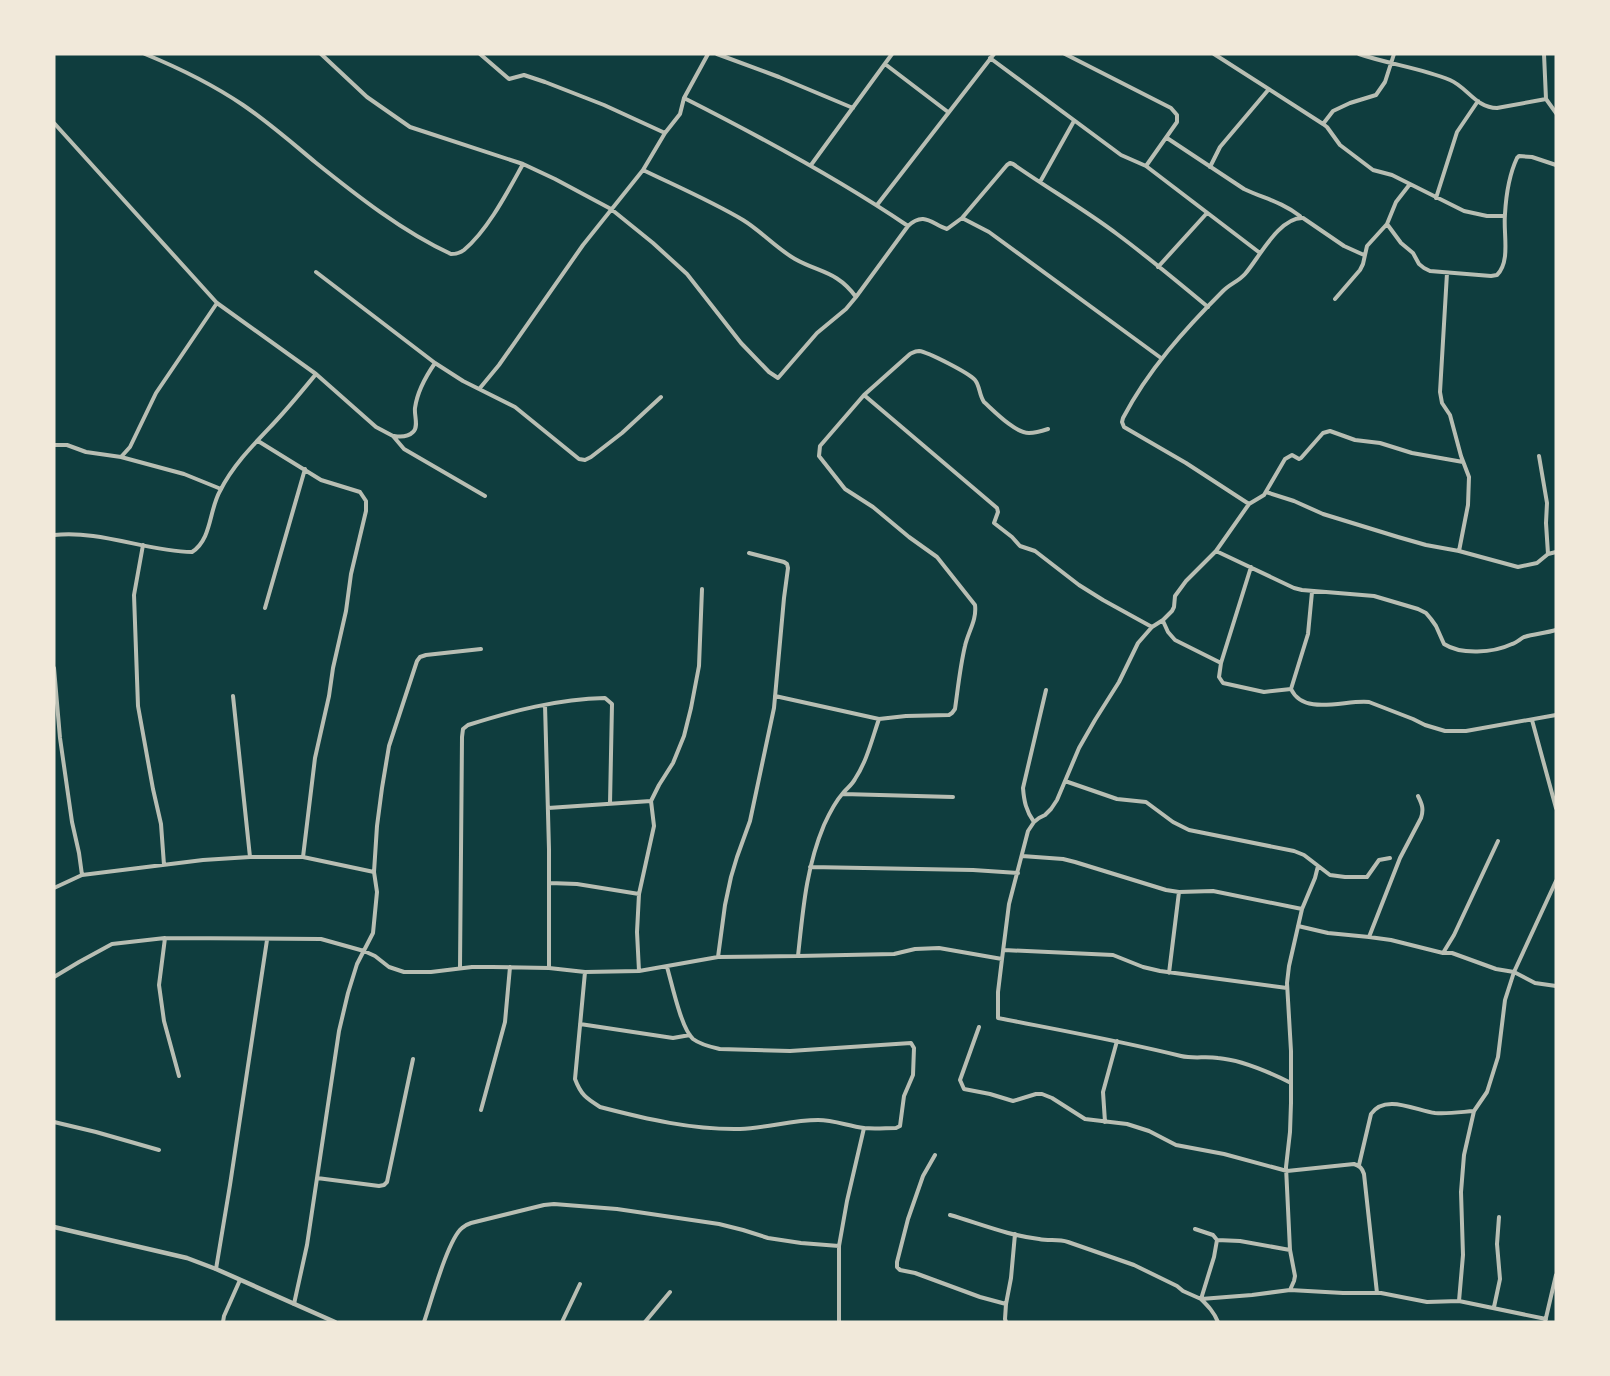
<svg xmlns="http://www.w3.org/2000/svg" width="1610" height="1376" font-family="Helvetica,sans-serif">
  <rect width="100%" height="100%" fill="#0f3d3e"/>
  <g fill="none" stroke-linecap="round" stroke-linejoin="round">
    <path stroke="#b8beb3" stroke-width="4" d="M 145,54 C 179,68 212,84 243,105 C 268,122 291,142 315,162 C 356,195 403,232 451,254 C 456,254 460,253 464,250 C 488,230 508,191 523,164
      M 321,54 L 367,97 L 410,127 L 523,164 L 555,179 L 611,209 L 653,243 L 687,274 L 741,343 L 769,372 L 778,378 L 817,333 L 846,309 L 856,297 L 908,226
      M 480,54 L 509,79 L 524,75 L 545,82 L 604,105 L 665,133
      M 717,54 L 779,77 L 853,108
      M 1065,54 L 1171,108 L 1177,115 L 1177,122 L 1146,166
      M 1214,54 L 1323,124
      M 1359,54 C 1388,64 1421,68 1450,80 C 1467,87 1476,108 1497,108 L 1546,99
      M 1394,54 L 1385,82 L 1376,95 L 1350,103 L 1333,111 L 1323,124 L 1327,127 L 1340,145 L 1373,170 L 1392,175 L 1464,211 L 1487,216 L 1505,216
      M 1544,54 L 1546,99 L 1556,113
      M 990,58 L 1121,155 L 1146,166 L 1260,253
      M 885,64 L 948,112
      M 684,98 C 761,137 837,178 908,226 C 924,211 932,224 947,229 L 962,218 L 989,232 L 1161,358
      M 54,123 L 217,303 L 316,374 L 376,427 L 393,436 L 404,449 L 485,496
      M 1167,138 L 1244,189 C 1265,199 1280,201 1300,216
      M 811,165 L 892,54
      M 1210,167 L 1220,147 L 1269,89
      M 643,170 C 676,186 711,201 743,220 C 761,231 776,248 795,259 C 820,273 837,271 856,297
      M 1040,182 L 1074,121
      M 1436,198 L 1457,132 L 1478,101
      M 877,205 L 994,54
      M 962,218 L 1007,165 L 1010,163 L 1013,164 C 1047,188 1084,209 1117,234 C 1148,257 1178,282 1208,307
      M 1387,224 L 1401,243 L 1413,253 L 1419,264 L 1424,268 L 1430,271 L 1491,276 L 1497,275 C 1511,261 1503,233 1505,214 C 1506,196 1509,175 1517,158 L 1519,156 L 1532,157 L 1556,165
      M 1158,267 L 1207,213
      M 316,272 L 435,363 L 463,381 L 515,407 L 579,459 L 585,460 L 591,457 L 622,433 L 661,397
      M 1447,273 L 1440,392 L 1442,403 L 1450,415 L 1461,456 L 1469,477 L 1468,505 L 1459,551
      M 1335,299 L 1360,270 L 1363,264 L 1367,246 L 1387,224 L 1396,202 L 1410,184
      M 480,388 L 499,365 L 583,245 L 643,170 L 665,133 L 680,114 L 684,98 L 708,54
      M 864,395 L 997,508 L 998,512 L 994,523 L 1012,537 L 1020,546 L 1035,551 L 1079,585 L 1103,600 L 1152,627
      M 394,436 C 400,437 408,437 413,432 C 419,427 414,415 415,408 C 417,393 426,376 435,363
      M 258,441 L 321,480 L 360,492 L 366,501 L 366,511 L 351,574 L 346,611 L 333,668 L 329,696 L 315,758 L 303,857
      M 54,445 L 67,445 L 86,452 L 121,457 L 130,447 L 156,393 L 217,303
      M 1539,456 L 1547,503 L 1546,523 L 1548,554
      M 121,457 L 184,474 L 221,489
      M 1266,492 L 1294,501 L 1323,514 L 1398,537 L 1426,545 L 1459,551 L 1518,567 L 1537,563 L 1548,554 L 1556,552
      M 1249,504 L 1186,463 L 1124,427 L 1122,422 L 1123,418 C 1148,370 1185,329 1223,291 C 1230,284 1239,281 1245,274 C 1259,258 1279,217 1303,218 L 1344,246 L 1364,255
      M 54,535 C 101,530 145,551 192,552 C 212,539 209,510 220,491 C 233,465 254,444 274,423 C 289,407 302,391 316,374
      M 143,545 L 134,595 L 138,706 L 153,789 L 161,824 L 164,865
      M 1216,551 L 1294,588 L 1302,590 L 1374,596 L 1418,609 L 1426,613 L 1431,619 L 1436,626 L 1444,644 C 1461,655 1493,653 1512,644 C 1516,643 1520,639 1524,637 C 1534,634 1546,633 1556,630
      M 1251,567 L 1221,663 L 1219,677 L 1223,683 L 1264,692 L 1291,689
      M 1312,592 L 1308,634 L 1291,689 C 1304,717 1347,699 1369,702 L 1413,719 L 1425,725 L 1445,731 L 1466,731 L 1556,715
      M 265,608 L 305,469
      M 1163,621 L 1168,632 L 1175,640 L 1221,663
      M 54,668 L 60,738 L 72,822 L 79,853 L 82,875
      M 233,696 L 250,857
      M 775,696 L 879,719
      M 545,705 L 549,849 L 549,968
      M 1532,720 L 1556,808
      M 1065,781 L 1117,799 L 1146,802 L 1173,822 L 1189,830 L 1294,851 L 1304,855 L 1330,875 L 1345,877 L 1367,877 L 1379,860 L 1390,858
      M 843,794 L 953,797
      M 548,808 L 651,801
      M 1034,822 C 1026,811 1024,801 1023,788 L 1046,690
      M 1022,856 L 1063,859 L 1075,862 L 1166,890 L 1179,892 L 1213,891 L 1302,909
      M 810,867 L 973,870 L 1018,873
      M 550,883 L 577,884 L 639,894
      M 54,888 L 82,875 L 203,860 L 250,857 L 303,857 L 374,872
      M 1298,926 L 1328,933 L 1369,937 L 1391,940 L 1443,953 L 1452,953 L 1496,969 L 1514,972 L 1535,983 L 1556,986
      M 1369,937 L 1400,858 L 1421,818 C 1424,809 1422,804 1418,796
      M 165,938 L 159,985 L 164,1021 L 179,1076
      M 1004,950 L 1113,955 L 1143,967 L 1160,971 L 1287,988
      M 1443,953 L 1454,935 L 1498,841
      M 798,956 L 894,954 L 915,949 L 939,948 L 1002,959 L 998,992 L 998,1018 C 1059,1030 1121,1041 1181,1056 C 1194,1059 1205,1056 1218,1058 C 1242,1060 1269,1072 1291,1083
      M 718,957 L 725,905 L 731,877 L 737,857 L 750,821 L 774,708 L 784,598 L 788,568 L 787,564 L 784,562 L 749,553
      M 1002,959 L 1009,904 L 1028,831 L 1034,822 L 1039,818 L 1045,815 L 1051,809 L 1057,800 L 1079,748 L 1095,720 L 1119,682 L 1138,643 L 1152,627 L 1163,620 L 1172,611 L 1174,607 L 1175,596 L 1186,581 L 1216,551 L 1249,504 L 1264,495 L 1285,459 L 1292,455 L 1299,459 L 1301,458 L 1323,433 L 1330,431 L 1355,440 L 1380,443 L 1412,453 L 1463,462
      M 460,968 L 462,737 L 463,729 L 468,725 C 512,711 558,699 605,698 L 612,704 L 610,804
      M 639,971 L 637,932 L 639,894 L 654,826 L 651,801 L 659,785 L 673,763 L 684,736 L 691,708 L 699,666 L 702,589
      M 585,972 L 575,1079 C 581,1095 586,1098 600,1107 C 646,1119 693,1130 740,1129 C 767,1128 792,1120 818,1120 C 834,1120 848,1126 864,1128 C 874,1129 886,1128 896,1128 L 900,1126 L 904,1096 L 913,1075 L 914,1048 L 911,1043 L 790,1051 L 720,1049 C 711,1047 701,1045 693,1039 C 681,1028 672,984 667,967
      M 1169,973 L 1179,892
      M 54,977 L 79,962 L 112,944 L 165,938 L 321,939 L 364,951 L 375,956 L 389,967 L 404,972 L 431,972 L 472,967 L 492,967 L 549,968 L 585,972 L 639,971 L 718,957 L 798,956 C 803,910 806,868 824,825 C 829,814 835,802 843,793 C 847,788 852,785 855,779 C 867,761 872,739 879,719 L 906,716 L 949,715 L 952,713 L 955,709 C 958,688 960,667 965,646 C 968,632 977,620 975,605 L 937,557 L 909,537 L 873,507 L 845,489 L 819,456 L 820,446 L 864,395 L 910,354 C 914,352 915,351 919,351 C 928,352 969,373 975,380 C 980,386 979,395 984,402 C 994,411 1015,433 1029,433 C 1035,433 1042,431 1048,429
      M 580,1024 L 673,1038 L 690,1035
      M 979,1027 L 960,1080 L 964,1089 L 990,1094 L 1013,1101 L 1036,1094 L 1042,1094 L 1052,1098 L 1085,1119 L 1127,1124 L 1149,1131 L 1176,1145 L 1224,1154 L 1287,1171 L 1354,1164 C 1360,1166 1362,1168 1364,1174 L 1377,1293
      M 481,1110 L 505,1022 L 510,967
      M 54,1122 L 96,1132 L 159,1150
      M 1105,1122 L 1103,1092 L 1117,1041
      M 935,1155 L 923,1176 L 908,1219 L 897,1262 L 897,1267 L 900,1270 L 915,1273 L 980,1297 L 1006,1304 L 1005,1319 L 1006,1322
      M 1359,1165 L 1371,1114 C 1385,1093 1417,1111 1435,1113 C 1448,1114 1461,1112 1474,1111
      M 317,1178 L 379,1186 L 384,1185 L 387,1182 L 413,1059
      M 950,1215 C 978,1223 1010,1236 1039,1239 C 1049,1241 1058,1239 1068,1242 L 1134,1265 L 1177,1286 L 1183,1291 L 1201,1299 L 1252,1295 L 1290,1290 L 1343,1293 L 1381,1293 L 1427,1302 L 1459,1301 L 1546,1319
      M 1195,1229 L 1213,1235 L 1217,1240 L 1214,1257 L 1201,1299 C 1208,1306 1214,1312 1218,1322
      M 1217,1240 L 1240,1241 L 1290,1250
      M 216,1269 L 230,1185 L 267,940
      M 1290,1290 L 1294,1281 L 1295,1276 L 1290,1250 L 1286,1167 L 1290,1132 L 1291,1103 L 1291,1051 L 1287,983 L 1289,966 L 1302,909 L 1315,878 L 1318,866
      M 1459,1301 L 1463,1255 L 1461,1192 L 1464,1155 L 1474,1111 L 1487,1092 L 1498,1057 L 1505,1000 L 1514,972 L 1556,881
      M 294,1304 L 307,1245 L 339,1031 L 348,993 L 357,964 L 373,933 L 377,892 L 374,872 L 377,826 L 382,788 L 389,746 L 417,661 L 420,657 L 426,655 L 481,649
      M 1006,1304 L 1011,1278 L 1015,1234
      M 1494,1307 L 1500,1279 L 1497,1244 L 1499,1217
      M 223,1322 L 224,1316 L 240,1280
      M 424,1322 C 431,1302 448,1239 462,1228 C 464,1226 468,1224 471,1223 L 544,1205 L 554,1204 L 617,1209 L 719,1224 L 743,1230 L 768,1238 L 801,1243 L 839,1246
      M 562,1322 L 580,1284
      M 645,1322 L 670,1292
      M 839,1322 L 839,1246 L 847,1201 L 864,1128
      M 1545,1322 L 1556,1275"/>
    <path stroke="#b8beb3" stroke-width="4.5" d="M 54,1227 L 187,1258 L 216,1269 L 335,1322"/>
  </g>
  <rect width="1610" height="1376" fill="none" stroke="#f1e9da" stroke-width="111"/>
</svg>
